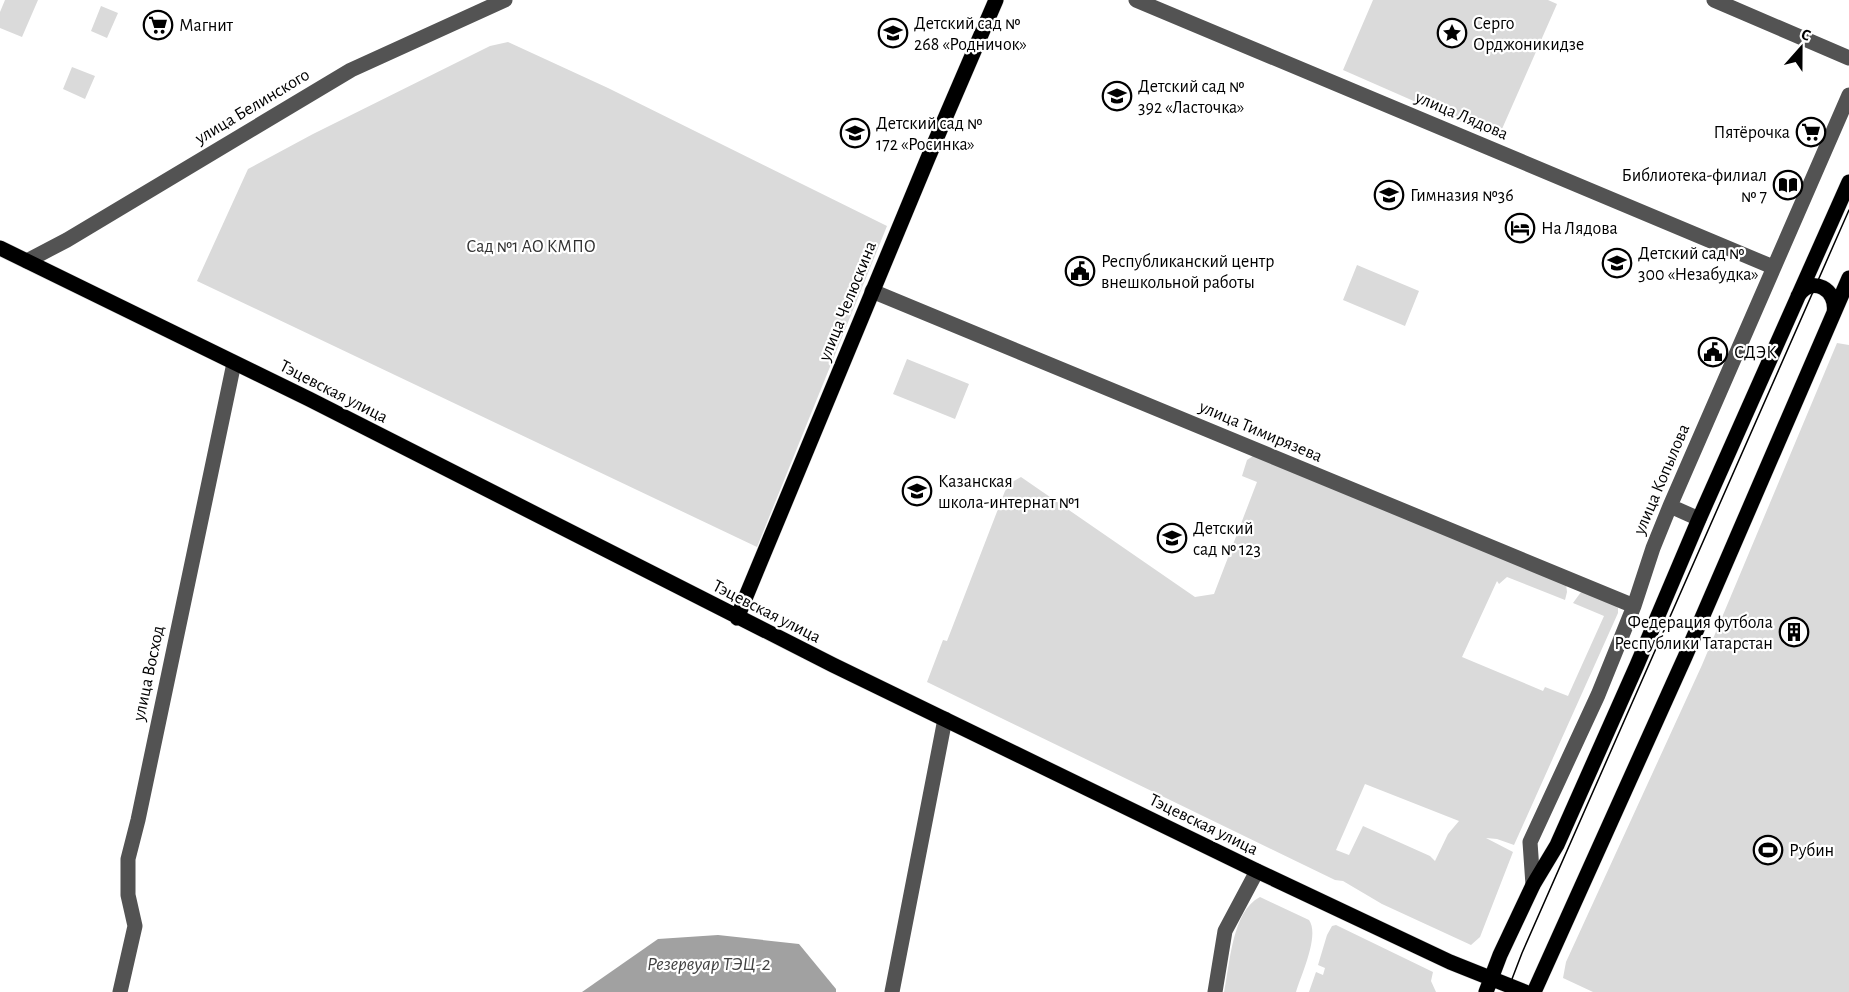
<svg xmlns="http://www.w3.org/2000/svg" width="1849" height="992" font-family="'Alegreya Sans',sans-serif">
  <rect width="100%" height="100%" fill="#fff"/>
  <path fill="#dadada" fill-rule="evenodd" d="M 5,0 L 38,0 L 22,37 L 0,28 L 0,12 Z
    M 1373,0 L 1548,0 L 1557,4 L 1498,138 L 1343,70 Z
    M 101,6 L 118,13 L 107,38 L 91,31 Z
    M 508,42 L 608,88 L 887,226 L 757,547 L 197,281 L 248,169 L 313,134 L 490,46 Z
    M 72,67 L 95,76 L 85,99 L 63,89 Z
    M 1357,265 L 1419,291 L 1405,326 L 1343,300 Z
    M 1837,343 L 1849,345 L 1849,992 L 1593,992 L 1563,978 L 1566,962 L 1702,665 Z
    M 907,359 L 969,384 L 955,419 L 893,394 Z
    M 1253,456 L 1566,584 L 1567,592 L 1565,600 L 1507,577 L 1499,584 L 1497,581 L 1462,657 L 1543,691 L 1545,687 L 1568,696 L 1604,616 L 1573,603 L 1581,592 L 1614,603 L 1618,608 L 1618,613 L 1514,845 L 1497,839 L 1486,838 L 1513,852 L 1480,937 L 1471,945 L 1382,904 L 1343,881 L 1335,880 L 927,682 L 943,640 L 947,641 L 1005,491 L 1012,482 L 1021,477 L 1195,597 L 1214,594 L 1257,482 L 1242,476 L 1247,460 ZM 1365,784 L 1459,821 L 1448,834 L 1435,861 L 1430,856 L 1363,826 L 1349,855 L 1336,850 Z
    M 1260,897 L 1309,920 C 1320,935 1301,975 1296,992 L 1224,992 C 1230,964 1232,911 1260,897 Z
    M 1336,925 L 1433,972 L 1431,981 L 1436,992 L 1309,992 L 1316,972 L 1323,975 L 1325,968 L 1318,965 L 1327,935 L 1332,926 Z"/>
  <path fill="#a1a1a1" d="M 718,935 L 799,944 L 836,989 L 836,992 L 582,992 L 658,939 Z"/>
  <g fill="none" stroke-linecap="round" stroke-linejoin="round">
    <g stroke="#dbdbdb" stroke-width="16">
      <path id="major" d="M 0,248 L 309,399 L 833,665 L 1257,871 L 1450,962 L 1525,992
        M 1798,296 C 1812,275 1838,289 1834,313
        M 737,618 L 928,158 L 996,0
        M 1486,992 L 1500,955 L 1533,885 L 1557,845 L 1637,665 L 1699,519 L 1849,182
        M 1534,992 L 1685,657 L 1849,278"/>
    </g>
    <path stroke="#535353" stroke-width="15" d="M 1136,0 L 1773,267
      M 1714,0 L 1849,58
      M 27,261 L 67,240 L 351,70 L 505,0
      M 872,291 L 1634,606
      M 1670,506 L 1699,519
      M 1533,885 L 1530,842 L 1598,695 L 1634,606 L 1653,548 L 1670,506 L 1849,95
      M 120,992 L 135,926 L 128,895 L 128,859 L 138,820 L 234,363
      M 892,992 L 945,719
      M 1215,992 L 1225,931 L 1257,871"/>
    <use href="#major" stroke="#000" stroke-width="15"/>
    <path stroke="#000" stroke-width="1.5" d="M 1507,992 L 1522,953 L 1849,210"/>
  </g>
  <defs>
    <g id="supermarket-ring" transform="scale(1.5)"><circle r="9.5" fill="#fff" stroke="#000" stroke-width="1.5"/><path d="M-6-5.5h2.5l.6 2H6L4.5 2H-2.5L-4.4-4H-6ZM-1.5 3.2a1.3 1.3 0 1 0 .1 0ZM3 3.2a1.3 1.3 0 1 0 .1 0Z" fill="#000"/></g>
    <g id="school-ring" transform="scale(1.5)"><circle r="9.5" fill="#fff" stroke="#000" stroke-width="1.5"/><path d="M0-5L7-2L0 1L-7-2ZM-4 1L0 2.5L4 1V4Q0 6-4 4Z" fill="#000"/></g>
    <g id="sight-ring" transform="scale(1.5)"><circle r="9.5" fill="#fff" stroke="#000" stroke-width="1.5"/><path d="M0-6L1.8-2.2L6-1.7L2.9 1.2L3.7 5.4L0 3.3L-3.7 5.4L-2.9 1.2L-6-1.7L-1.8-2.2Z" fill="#000"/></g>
    <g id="library-ring" transform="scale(1.5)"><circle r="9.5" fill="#fff" stroke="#000" stroke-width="1.5"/><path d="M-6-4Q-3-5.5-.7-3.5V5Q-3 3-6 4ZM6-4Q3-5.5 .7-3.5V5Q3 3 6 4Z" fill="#000"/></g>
    <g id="hotel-ring" transform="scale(1.5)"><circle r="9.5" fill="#fff" stroke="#000" stroke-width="1.5"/><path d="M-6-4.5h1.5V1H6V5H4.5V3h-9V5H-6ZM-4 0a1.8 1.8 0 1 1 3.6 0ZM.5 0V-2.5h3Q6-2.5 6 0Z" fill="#000"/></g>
    <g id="civic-ring" transform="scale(1.5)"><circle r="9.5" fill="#fff" stroke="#000" stroke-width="1.5"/><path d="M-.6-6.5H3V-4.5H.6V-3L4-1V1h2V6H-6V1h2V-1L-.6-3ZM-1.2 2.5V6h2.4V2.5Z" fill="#000"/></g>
    <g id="building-ring" transform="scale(1.5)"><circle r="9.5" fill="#fff" stroke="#000" stroke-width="1.5"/><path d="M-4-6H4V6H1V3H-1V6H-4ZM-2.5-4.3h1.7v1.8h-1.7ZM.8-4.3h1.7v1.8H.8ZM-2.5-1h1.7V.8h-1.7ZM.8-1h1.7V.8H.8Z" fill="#000"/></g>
    <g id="stadium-ring" transform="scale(1.5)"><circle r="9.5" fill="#fff" stroke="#000" stroke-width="1.5"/><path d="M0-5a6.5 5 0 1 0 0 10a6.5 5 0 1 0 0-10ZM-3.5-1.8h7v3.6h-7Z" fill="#000"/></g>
  </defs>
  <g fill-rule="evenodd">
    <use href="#supermarket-ring" x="158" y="25"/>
    <use href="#school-ring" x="893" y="33"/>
    <use href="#sight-ring" x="1452" y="33"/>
    <use href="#school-ring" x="1117" y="96"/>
    <use href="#supermarket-ring" x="1811" y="132"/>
    <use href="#school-ring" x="855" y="133"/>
    <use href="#library-ring" x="1788" y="185"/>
    <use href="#school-ring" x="1389" y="195"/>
    <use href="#hotel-ring" x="1520" y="228"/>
    <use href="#school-ring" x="1617" y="263"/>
    <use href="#civic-ring" x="1080" y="271"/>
    <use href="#civic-ring" x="1713" y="352"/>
    <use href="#school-ring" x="917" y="491"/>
    <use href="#school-ring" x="1172" y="538"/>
    <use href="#building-ring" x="1794" y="632"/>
    <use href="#stadium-ring" x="1768" y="850"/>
  </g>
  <g text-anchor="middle" stroke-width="4.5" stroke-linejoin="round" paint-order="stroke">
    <g font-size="18" fill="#000" stroke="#fff" text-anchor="start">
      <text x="914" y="29">Детский сад №<tspan x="914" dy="21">268 «Родничок»</tspan></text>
      <text x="1473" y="29">Серго<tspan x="1473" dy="21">Орджоникидзе</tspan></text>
      <text x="179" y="31">Магнит</text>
      <text x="1138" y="92">Детский сад №<tspan x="1138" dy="21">392 «Ласточка»</tspan></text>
      <text x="876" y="129">Детский сад №<tspan x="876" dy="21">172 «Росинка»</tspan></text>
      <text x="1790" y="138" text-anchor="end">Пятёрочка</text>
      <text x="1767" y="181" text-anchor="end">Библиотека-филиал<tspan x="1767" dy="21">№ 7</tspan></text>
      <text x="1410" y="201">Гимназия №36</text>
      <text x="1541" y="234">На Лядова</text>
      <text x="1638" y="259">Детский сад №<tspan x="1638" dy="21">300 «Незабудка»</tspan></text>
      <text x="1101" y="267">Республиканский центр<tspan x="1101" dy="21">внешкольной работы</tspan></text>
      <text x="1734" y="358">СДЭК</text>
      <text x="938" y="487">Казанская<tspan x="938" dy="21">школа-интернат №1</tspan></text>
      <text x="1193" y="534">Детский<tspan x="1193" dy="21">сад № 123</tspan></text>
      <text x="1773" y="628" text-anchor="end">Федерация футбола<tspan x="1773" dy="21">Республики Татарстан</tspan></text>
      <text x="1789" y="856">Рубин</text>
    </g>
    <g font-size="18" fill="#000" stroke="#fff">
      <text transform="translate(252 106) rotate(-31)" y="6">улица Белинского</text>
      <text transform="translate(1462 115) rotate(23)" y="6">улица Лядова</text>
      <text transform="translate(847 301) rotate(-68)" y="6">улица Челюскина</text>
      <text transform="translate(334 391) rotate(27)" y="6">Тэцевская улица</text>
      <text transform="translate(1261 431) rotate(23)" y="6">улица Тимирязева</text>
      <text transform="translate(1661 479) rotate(-67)" y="6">улица Копылова</text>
      <text transform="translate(767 611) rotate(27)" y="6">Тэцевская улица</text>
      <text transform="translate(148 673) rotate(-78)" y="6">улица Восход</text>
      <text transform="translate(1204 824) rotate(26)" y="6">Тэцевская улица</text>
    </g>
    <g font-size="18" fill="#313131" stroke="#fff">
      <text x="531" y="252">Сад №1 АО КМПО</text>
    </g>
    <g font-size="20" font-style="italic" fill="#424242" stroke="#fff">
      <text x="709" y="970">Резервуар ТЭЦ-2</text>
    </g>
  </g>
  <g transform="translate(1801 48) rotate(21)" stroke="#ffffff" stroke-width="4.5" paint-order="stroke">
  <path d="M0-4.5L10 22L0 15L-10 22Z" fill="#000000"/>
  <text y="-9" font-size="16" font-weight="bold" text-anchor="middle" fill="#000000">С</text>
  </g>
</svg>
